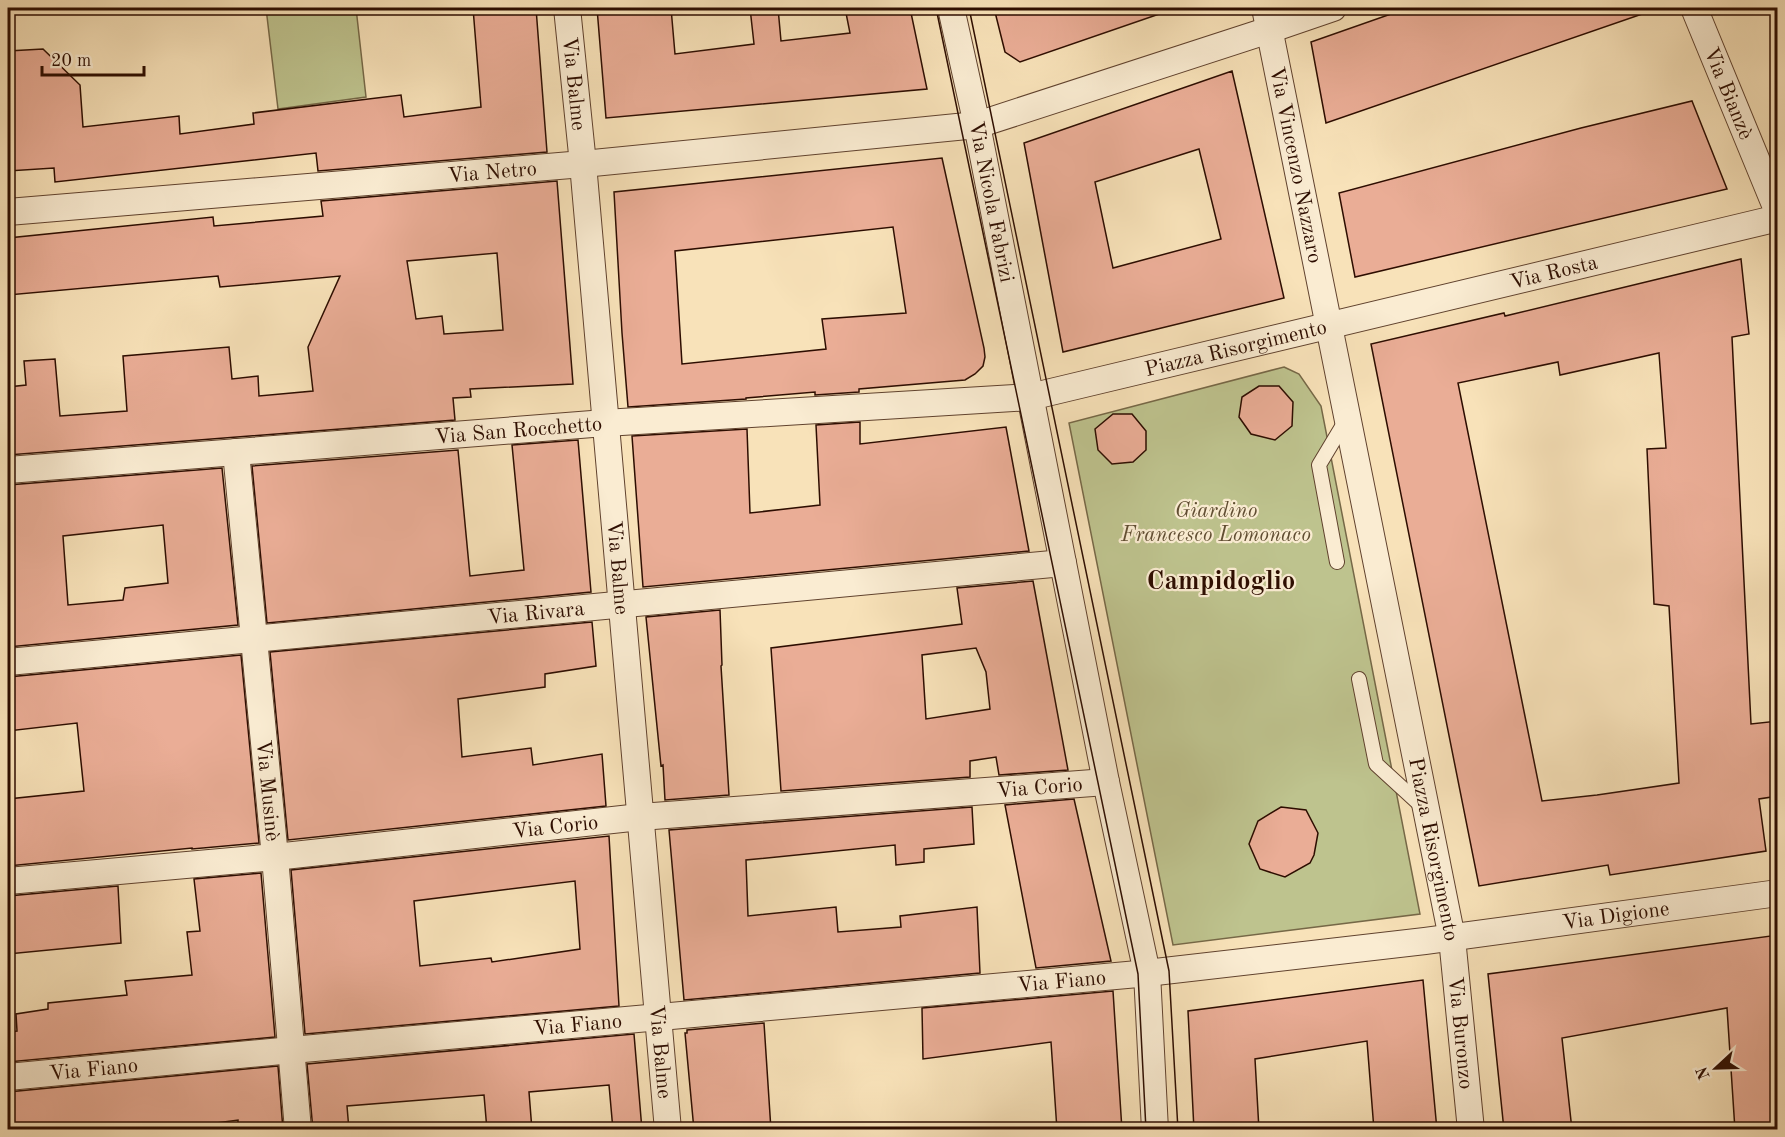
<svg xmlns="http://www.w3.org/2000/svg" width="1785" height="1137" font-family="'Old Standard TT',serif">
  <rect width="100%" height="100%" fill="#f8e2b9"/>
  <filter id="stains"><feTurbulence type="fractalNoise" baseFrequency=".00333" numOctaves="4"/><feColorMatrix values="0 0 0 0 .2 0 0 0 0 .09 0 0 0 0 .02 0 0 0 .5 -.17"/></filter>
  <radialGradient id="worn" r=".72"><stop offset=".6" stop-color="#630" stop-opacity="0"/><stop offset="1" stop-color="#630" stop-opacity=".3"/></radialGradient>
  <path fill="#bec38e" stroke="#766847" stroke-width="1.5" d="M 266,8 L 356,8 L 366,97 L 278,109 Z
    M 1284,367 L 1299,374 L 1321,406 L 1420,914 L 1173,945 L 1069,423 Z"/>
  <path fill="#eaad96" stroke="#2d0d00" stroke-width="1.5" fill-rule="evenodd" d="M 473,8 L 536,8 L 547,152 L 318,171 L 316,153 L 55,182 L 54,168 L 8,171 L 8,51 L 43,49 L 80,85 L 83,127 L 179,116 L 180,134 L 254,124 L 253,113 L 401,95 L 404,117 L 481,107 Z
    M 597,8 L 671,8 L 675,54 L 754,44 L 750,8 L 778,8 L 781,41 L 850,33 L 845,8 L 910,8 L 927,89 L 606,118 Z
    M 994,8 L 1167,8 L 1168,11 L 1020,62 L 1005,52 Z
    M 1408,8 L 1647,8 L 1648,12 L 1326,123 L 1311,42 Z
    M 1232,71 L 1284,298 L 1063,352 L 1024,143 ZM 1199,149 L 1221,239 L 1113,268 L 1095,182 Z
    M 1692,101 L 1727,189 L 1355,277 L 1339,193 L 1581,128 Z
    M 942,158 L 984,348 L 985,357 L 983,366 L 975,374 L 965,380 L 859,389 L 859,392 L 815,395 L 815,392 L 746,398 L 746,399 L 628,407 L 622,333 L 614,192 ZM 893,227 L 906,313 L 822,319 L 826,349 L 682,364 L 675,251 Z
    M 557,181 L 573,384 L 470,389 L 471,397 L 453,398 L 455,420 L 8,455 L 8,387 L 26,385 L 24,361 L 55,359 L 60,416 L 127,411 L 123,356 L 229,347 L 232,379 L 258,376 L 259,396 L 313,391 L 308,347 L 340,276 L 220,287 L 218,276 L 8,295 L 8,238 L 213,217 L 214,226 L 323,216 L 321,201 ZM 497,253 L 503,330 L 444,334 L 442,316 L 416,319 L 407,261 Z
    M 1741,259 L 1749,334 L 1732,337 L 1751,724 L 1778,721 L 1778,796 L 1759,799 L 1766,851 L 1610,875 L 1608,865 L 1479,886 L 1371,344 L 1504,313 L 1505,316 ZM 1659,353 L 1666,448 L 1647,449 L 1654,604 L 1669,606 L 1679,783 L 1597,795 L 1542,801 L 1458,383 L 1558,362 L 1560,375 Z
    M 1259,386 L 1279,386 L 1293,402 L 1292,426 L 1275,440 L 1251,434 L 1239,417 L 1242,397 Z
    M 1113,414 L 1132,414 L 1146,431 L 1146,450 L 1133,462 L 1112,464 L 1098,450 L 1095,429 Z
    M 860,422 L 860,444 L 1006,427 L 1029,551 L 643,587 L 632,436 L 747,429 L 750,513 L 820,505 L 816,425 Z
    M 578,440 L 591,592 L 267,623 L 252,466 L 458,450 L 470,576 L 524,570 L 512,445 Z
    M 222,468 L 238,625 L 8,647 L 8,485 ZM 163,525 L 168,583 L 125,588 L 123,600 L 68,605 L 63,536 Z
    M 1033,581 L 1068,770 L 999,775 L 996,757 L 970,761 L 970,777 L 781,791 L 771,648 L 962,624 L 957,588 ZM 976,648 L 986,672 L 990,709 L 926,719 L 922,655 Z
    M 720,610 L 722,665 L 721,666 L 729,795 L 665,800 L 663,765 L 661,766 L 646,617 Z
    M 592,622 L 596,666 L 545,674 L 545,687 L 458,699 L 462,757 L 531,748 L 533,765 L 602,754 L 606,806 L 288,840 L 270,652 Z
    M 241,655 L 259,843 L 192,849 L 192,848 L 8,866 L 8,799 L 84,791 L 77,723 L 8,731 L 8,677 Z
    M 1074,799 L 1111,961 L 1036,968 L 1005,805 Z
    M 972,807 L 974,844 L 924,849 L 924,862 L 896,865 L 895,845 L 746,860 L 748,916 L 836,907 L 838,932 L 901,927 L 900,916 L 977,907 L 980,973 L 684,1000 L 669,830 Z
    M 1281,807 L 1306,810 L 1318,833 L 1314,855 L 1310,863 L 1285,877 L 1260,869 L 1249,844 L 1258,821 Z
    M 609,836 L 619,1006 L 305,1034 L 291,870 ZM 575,881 L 580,949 L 492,962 L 491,958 L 420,966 L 414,901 Z
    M 261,873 L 275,1037 L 8,1062 L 8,1032 L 17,1031 L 16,1014 L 48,1009 L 48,1003 L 127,995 L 125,981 L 192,975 L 187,932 L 200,931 L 194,879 Z
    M 118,886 L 121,943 L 8,954 L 8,896 Z
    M 1778,935 L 1778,1130 L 1735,1130 L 1727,1008 L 1562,1038 L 1572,1130 L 1504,1130 L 1488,974 Z
    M 1423,980 L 1437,1130 L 1374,1130 L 1367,1041 L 1255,1059 L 1259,1130 L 1194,1130 L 1188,1011 Z
    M 1113,991 L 1122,1130 L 1057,1130 L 1051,1042 L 923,1059 L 922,1008 Z
    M 764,1023 L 771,1130 L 694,1130 L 685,1033 L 687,1033 L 687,1030 Z
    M 634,1034 L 642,1130 L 613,1130 L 609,1085 L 529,1092 L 532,1130 L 487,1130 L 484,1095 L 347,1106 L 349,1130 L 313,1130 L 307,1064 Z
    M 278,1066 L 283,1130 L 238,1130 L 238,1120 L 163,1130 L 116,1130 L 116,1124 L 70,1130 L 8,1130 L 8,1092 Z"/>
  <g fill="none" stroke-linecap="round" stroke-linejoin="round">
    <g stroke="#60422e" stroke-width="16">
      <path id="lane" d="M 1337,562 L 1319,465 L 1346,420
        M 1359,679 L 1376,764 L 1424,808"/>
    </g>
    <g stroke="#60422e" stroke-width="28">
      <g id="street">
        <path id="s1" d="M 567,8 L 583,164 L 668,1130"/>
        <path id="s2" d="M 951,8 L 977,125 L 1106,782 L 1147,973 L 1155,1130"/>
        <path id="s3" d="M 1265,8 L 1452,938 L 1471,1130"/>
        <path id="s4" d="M 1694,8 L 1778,212"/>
        <path id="s5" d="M 8,212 L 583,164 L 977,125 L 1269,30 L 1333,8"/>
        <path id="s6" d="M 236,452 L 275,857 L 298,1130"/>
        <path id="s7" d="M 8,470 L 605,423 L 1030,397 L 1778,218"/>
        <path id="s8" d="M 8,662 L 1063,563"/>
        <path id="s9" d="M 8,881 L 275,857 L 640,817 L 1106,782"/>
        <path id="s10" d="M 8,1077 L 292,1050 L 1138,974 L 1425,941 L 1778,893"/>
      </g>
    </g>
    <use href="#lane" stroke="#faecd2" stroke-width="14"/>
    <use href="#street" stroke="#faecd2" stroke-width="26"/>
    <path stroke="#2d0d00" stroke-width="1.5" d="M 936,8 L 1138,974 L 1146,1130
      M 969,8 L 1169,971 L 1178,1130"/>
  </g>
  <g text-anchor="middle" stroke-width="4.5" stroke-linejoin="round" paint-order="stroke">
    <g font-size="21" fill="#2d0d00" stroke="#faecd2">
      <text dy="7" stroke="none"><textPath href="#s1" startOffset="76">Via Balme</textPath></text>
      <text dy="7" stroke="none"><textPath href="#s4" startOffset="92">Via Bianzè</textPath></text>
      <text dy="7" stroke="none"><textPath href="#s3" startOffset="160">Via Vincenzo Nazzaro</textPath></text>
      <text dy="7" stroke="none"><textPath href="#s5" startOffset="486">Via Netro</textPath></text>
      <text dy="7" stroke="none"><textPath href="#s2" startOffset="198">Via Nicola Fabrizi</textPath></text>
      <text dy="7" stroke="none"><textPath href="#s7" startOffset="1563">Via Rosta</textPath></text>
      <text dy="7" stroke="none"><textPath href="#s7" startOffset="1236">Piazza Risorgimento</textPath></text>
      <text dy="7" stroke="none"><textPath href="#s7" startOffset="512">Via San Rocchetto</textPath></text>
      <text dy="7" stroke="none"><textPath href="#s1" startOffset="562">Via Balme</textPath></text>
      <text dy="7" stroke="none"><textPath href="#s8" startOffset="530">Via Rivara</textPath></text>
      <text dy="7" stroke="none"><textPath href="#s9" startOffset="1036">Via Corio</textPath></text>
      <text dy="7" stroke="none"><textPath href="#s6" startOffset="340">Via Musinè</textPath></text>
      <text dy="7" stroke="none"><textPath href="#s9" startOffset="550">Via Corio</textPath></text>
      <text dy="7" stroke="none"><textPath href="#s3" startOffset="858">Piazza Risorgimento</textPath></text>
      <text dy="7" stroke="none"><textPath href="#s10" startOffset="1616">Via Digione</textPath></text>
      <text dy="7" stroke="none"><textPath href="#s10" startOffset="1058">Via Fiano</textPath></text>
      <text dy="7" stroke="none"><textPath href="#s10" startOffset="572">Via Fiano</textPath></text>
      <text dy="7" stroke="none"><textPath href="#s3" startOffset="1044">Via Buronzo</textPath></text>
      <text dy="7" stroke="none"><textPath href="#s1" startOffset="1048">Via Balme</textPath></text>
      <text dy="7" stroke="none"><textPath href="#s10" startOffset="86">Via Fiano</textPath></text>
    </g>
    <g font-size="21" font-style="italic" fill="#604d32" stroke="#faecd2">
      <text x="1216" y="517">Giardino<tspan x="1216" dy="24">Francesco Lomonaco</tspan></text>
    </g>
    <g font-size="27" font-weight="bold" fill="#2d0d00" stroke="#faecd2">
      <text x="1221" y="589">Campidoglio</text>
    </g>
  </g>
  <rect width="1785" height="1137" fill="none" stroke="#f8e2b9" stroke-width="30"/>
  <rect x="9" y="9" width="1767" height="1119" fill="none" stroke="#2d0d00" stroke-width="3"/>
  <rect x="15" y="15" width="1755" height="1107" fill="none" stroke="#2d0d00" stroke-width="1.5"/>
  <g transform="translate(1716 1068) rotate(248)" stroke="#faecd2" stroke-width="4.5" paint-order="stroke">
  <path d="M0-4.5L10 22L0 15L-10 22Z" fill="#2d0d00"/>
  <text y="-9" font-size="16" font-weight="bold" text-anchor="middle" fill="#2d0d00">N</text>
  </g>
  <path d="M42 66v9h102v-9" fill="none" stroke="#2d0d00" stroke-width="3"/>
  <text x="51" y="66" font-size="18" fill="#2d0d00" stroke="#faecd2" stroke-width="4.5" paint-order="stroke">20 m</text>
  <rect width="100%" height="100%" filter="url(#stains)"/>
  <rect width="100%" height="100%" fill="url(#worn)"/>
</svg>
